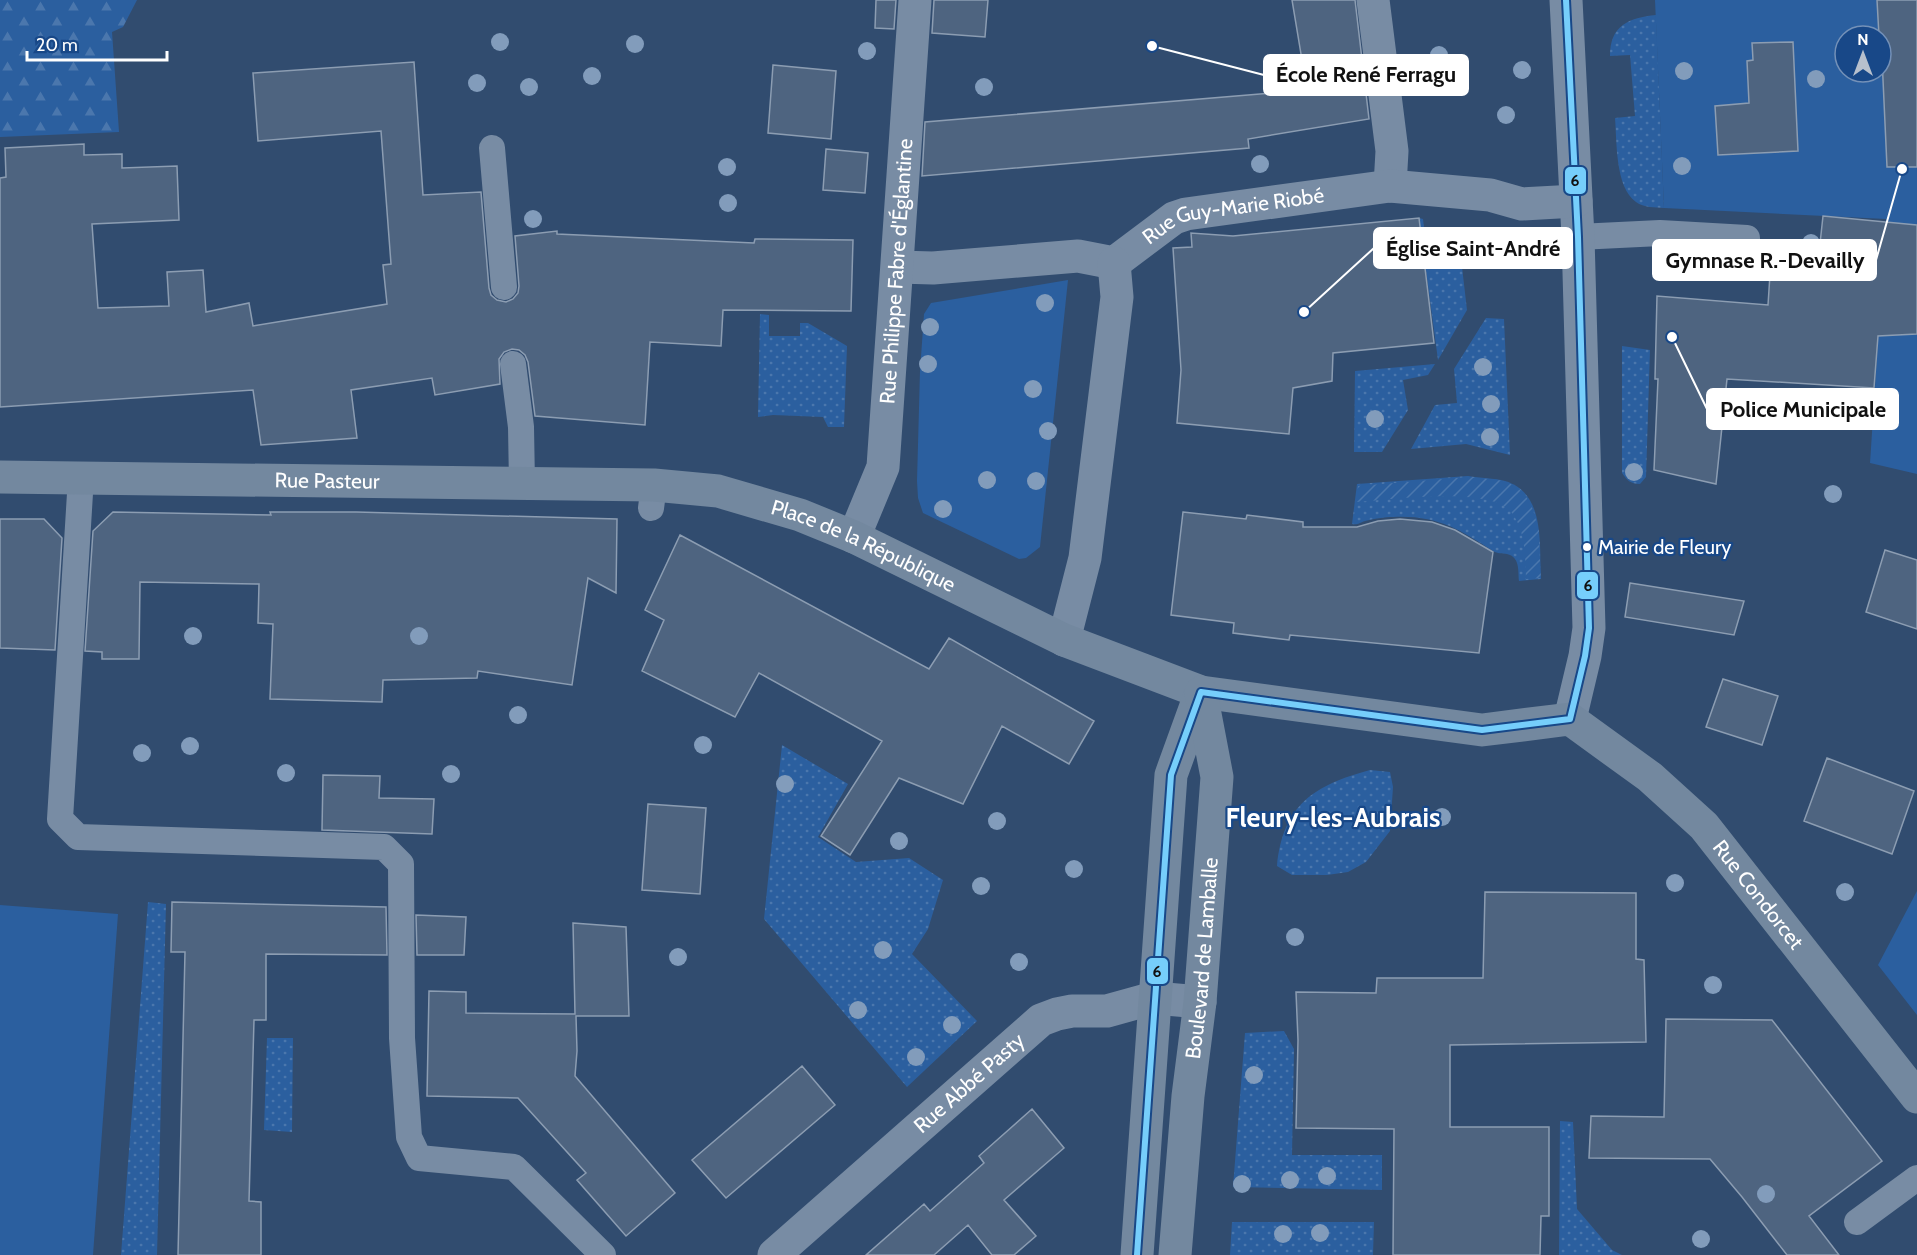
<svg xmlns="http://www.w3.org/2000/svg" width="1917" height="1255" font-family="Cabin,sans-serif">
  <defs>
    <pattern id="grass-dots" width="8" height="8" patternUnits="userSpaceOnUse" patternTransform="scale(1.5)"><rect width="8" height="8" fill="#2b5f9f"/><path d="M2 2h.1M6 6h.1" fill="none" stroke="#4b77ad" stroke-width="1.8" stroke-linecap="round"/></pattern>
    <pattern id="forest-firs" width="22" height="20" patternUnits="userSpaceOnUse" patternTransform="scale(1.5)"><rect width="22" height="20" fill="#2b5f9f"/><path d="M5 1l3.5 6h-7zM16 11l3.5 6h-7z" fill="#4b77ad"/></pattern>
    <pattern id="garden-furrows" width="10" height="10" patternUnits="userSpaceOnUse" patternTransform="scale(1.5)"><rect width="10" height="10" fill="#2b5f9f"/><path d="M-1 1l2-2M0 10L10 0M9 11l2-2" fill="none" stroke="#4b77ad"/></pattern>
  </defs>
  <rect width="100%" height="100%" fill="#314c6f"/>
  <path fill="url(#grass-dots)" d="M 1656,15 L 1664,208 C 1655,207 1644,208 1636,202 C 1615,187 1617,142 1615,118 L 1635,116 L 1630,55 L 1610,56 C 1610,25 1629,18 1656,15 Z
    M 1419,218 L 1423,219 L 1424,228 L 1459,241 L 1467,310 L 1438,360 Z
    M 760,314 L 769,315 L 769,336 L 800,336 L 800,323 L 808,323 L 847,346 L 844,427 L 828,427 L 823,417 L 773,415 L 758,417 Z
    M 1486,318 L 1504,319 L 1510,455 L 1466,444 L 1411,449 L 1435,405 L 1457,403 L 1454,369 Z
    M 1622,346 L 1650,350 L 1646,477 L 1640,484 C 1630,484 1627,480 1622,473 Z
    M 1435,364 L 1428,375 L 1403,380 L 1408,410 L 1382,452 L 1354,452 L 1355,371 Z
    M 1468,476 C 1480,478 1494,478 1505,481 C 1546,493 1539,546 1541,579 L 1519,581 C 1518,570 1520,557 1507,554 C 1502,553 1498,554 1493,551 C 1459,529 1437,515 1393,517 C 1385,517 1373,519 1365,521 C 1359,523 1358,525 1352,524 L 1357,484 Z
    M 782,745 L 848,784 L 818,837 L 856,862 L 909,858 L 943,880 L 928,929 L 912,954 L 977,1021 L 907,1087 L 764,919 Z
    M 1370,770 L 1390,772 L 1393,787 L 1390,831 L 1366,862 L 1348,872 L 1327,875 L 1292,875 L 1277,866 C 1283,805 1314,785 1370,770 Z
    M 148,902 L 166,904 L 157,1255 L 121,1255 Z
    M 1284,1031 L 1294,1049 L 1292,1155 L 1382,1155 L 1382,1190 L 1233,1187 L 1245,1033 Z
    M 267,1038 L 293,1038 L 292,1132 L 264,1130 Z
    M 1560,1121 L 1573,1122 L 1577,1209 L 1612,1250 L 1622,1255 L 1559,1255 Z
    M 1232,1222 L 1374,1222 L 1373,1255 L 1230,1255 Z"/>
  <path fill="url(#forest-firs)" d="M 0,0 L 137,0 L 123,27 L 112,32 L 119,132 L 0,137 Z"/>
  <path fill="#2b5f9f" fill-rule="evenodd" d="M 1655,0 L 1917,0 L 1917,474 L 1870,463 L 1886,219 L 1664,208 ZM 1845,36 L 1881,36 L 1881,72 L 1845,72 Z
    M 1068,280 L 1040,547 L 1026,558 L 1019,559 L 923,513 L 918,498 L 917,481 L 920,371 L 924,314 L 931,303 Z
    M 1917,891 L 1917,1015 L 1878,965 Z
    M 0,905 L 118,914 L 93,1255 L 0,1255 Z"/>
  <path fill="url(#garden-furrows)" d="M 1468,477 C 1479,479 1495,478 1506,482 C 1544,496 1538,545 1541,578 L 1526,579 C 1525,557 1526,532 1512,513 C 1493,485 1388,500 1356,502 L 1358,486 Z"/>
  <path fill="#4e6480" stroke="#8c9db2" stroke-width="1.5" d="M 876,0 L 896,0 L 894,29 L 875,28 Z
    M 934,0 L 988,0 L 985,37 L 932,33 Z
    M 1292,0 L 1355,0 L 1369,119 L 1248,139 L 1249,148 L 922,176 L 925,122 L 1307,90 Z
    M 1877,0 L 1917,0 L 1917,167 L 1887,167 L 1881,36 L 1879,36 Z
    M 1793,42 L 1798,151 L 1718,155 L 1715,106 L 1749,103 L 1747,61 L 1753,60 L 1752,43 Z
    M 414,62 L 423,195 L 481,192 L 489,288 L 491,295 L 497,300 L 506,302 L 513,299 L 518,293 L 519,286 L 515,236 L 557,231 L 557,234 L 754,243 L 755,239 L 853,240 L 851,311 L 723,310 L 721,346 L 650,342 L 645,425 L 535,416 L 528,362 L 525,355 L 519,350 L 512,349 L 504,352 L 499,359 L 500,384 L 435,395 L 432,378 L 351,390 L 357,438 L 261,445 L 253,390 L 0,407 L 0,178 L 6,177 L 5,148 L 84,144 L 84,155 L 122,154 L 122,168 L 177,166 L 179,220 L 92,224 L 98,308 L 169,306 L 167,272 L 203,270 L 206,312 L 249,303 L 253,326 L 387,304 L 383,265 L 391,264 L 381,131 L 258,141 L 253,73 Z
    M 773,65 L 836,71 L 831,139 L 768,133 Z
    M 826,149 L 868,153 L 865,193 L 823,190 Z
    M 1823,216 L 1917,225 L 1917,334 L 1878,336 L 1874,388 L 1727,379 L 1716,484 L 1654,470 L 1658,379 L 1655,379 L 1657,296 L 1768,305 L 1771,259 L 1818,262 Z
    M 1419,218 L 1434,343 L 1333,353 L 1332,381 L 1293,388 L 1289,434 L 1177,423 L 1181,370 L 1173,248 L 1192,247 L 1191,233 L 1233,236 Z
    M 113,512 L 271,515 L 270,512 L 356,512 L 617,519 L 616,593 L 588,578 L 572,685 L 478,671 L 477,678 L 383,680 L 382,702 L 270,699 L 273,624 L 258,623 L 259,584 L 140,582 L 139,659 L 102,659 L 102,652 L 85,651 L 93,531 Z
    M 1183,512 L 1246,519 L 1247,515 L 1303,522 L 1303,527 L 1357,527 L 1378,521 L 1400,519 L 1432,522 L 1455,530 L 1493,552 L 1479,653 L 1290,635 L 1289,640 L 1233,633 L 1234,623 L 1171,615 Z
    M 0,519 L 44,519 L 62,538 L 55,650 L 0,648 Z
    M 680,535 L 929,669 L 949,638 L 1094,721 L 1069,764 L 1002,726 L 963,804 L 899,778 L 850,855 L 821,836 L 882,741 L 759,673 L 735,717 L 642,671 L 664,620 L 645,610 Z
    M 1885,550 L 1917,560 L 1917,629 L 1866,612 Z
    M 1630,583 L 1744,601 L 1734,635 L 1625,617 Z
    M 1723,679 L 1778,696 L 1762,745 L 1706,727 Z
    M 1827,758 L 1914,791 L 1892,854 L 1804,821 Z
    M 323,775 L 380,776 L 379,798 L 434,799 L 432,834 L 322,830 Z
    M 648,804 L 706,808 L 700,894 L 642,890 Z
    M 1485,892 L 1636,893 L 1636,959 L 1644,960 L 1646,1042 L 1450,1045 L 1450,1127 L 1549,1127 L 1549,1216 L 1541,1216 L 1540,1255 L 1393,1255 L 1394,1129 L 1296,1128 L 1298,1040 L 1296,992 L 1376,993 L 1377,978 L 1483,978 Z
    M 172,902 L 386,907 L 387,955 L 266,954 L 266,1020 L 254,1020 L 249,1201 L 261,1202 L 261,1255 L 178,1255 L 185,952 L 171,952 Z
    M 416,915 L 466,917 L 464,955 L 417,955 Z
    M 573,923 L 626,927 L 629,1016 L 576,1016 L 577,1051 L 575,1076 L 675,1193 L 626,1236 L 577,1180 L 586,1173 L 518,1098 L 427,1096 L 429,991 L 466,992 L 466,1013 L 575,1014 Z
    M 1666,1019 L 1772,1020 L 1882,1161 L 1809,1216 L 1839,1255 L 1787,1255 L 1742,1197 L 1710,1159 L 1589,1158 L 1591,1116 L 1664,1117 Z
    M 802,1066 L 835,1105 L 726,1198 L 692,1160 Z
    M 1032,1109 L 1064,1148 L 1004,1200 L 1036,1236 L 1014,1255 L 992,1255 L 968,1225 L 934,1255 L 866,1255 L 924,1204 L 930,1211 L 984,1163 L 979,1156 Z"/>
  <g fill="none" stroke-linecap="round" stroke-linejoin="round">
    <path stroke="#788ca4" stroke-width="26" d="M 492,148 L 504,287
      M 1578,237 L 1660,233 L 1747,238
      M 513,364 L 521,427 L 522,484
      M 81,477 L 60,819 L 78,837 L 384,847 L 401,864 L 402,1038 L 409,1137 L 419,1158 L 514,1167 L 603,1255
      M 651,508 L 654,485
      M 1857,1222 L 1917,1178"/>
    <g stroke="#788ca4" stroke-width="33">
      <path d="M 1373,0 L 1392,151 L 1390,186"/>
      <path d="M 1566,0 L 1578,237 L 1589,628 L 1585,656 L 1570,719"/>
      <path id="s1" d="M 898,267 L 933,268 L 1078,256 L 1114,263 L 1174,218 L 1186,214 L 1390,186 L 1490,195 L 1522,204 L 1576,201"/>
      <path id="s2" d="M 854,537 L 883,467 L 915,0"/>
      <path d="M 1064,640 L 1085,558 L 1117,297 L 1114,263"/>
      <path id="s3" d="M 774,1255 L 1041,1020 L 1057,1014 L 1072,1011 L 1107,1011 L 1154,998 L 1200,1002"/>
    </g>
    <g stroke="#73889f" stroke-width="33">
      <path id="s4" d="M 0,477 L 654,485 L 718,491 L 800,515 L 854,537 L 1064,640 L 1201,692 L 1482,730 L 1570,719 L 1650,777 L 1704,826 L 1917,1097"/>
      <path d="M 1137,1255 L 1171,775 L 1201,692"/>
      <path id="s5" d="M 1175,1255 L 1188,1096 L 1200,1002 L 1217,777 L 1201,693"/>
    </g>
    <g stroke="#184888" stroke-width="10">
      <path id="bus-1" d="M 1566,0 L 1578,237 L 1589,628 L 1585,656 L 1570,719
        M 1201,692 L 1482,730 L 1570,719
        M 1137,1255 L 1171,775 L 1201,692"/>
    </g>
    <use href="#bus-1" stroke="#76cefb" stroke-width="6"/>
  </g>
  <g fill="#829cbb">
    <circle cx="500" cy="42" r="9"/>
    <circle cx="635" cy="44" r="9"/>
    <circle cx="867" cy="51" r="9"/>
    <circle cx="1439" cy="55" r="9"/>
    <circle cx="1522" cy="70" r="9"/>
    <circle cx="1684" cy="71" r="9"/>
    <circle cx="592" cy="76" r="9"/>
    <circle cx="1816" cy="79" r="9"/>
    <circle cx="477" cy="83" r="9"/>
    <circle cx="529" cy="87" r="9"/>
    <circle cx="984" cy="87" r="9"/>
    <circle cx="1506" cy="115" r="9"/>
    <circle cx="1260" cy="164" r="9"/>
    <circle cx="1682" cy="166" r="9"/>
    <circle cx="727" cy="167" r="9"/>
    <circle cx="728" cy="203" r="9"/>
    <circle cx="533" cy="219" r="9"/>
    <circle cx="1811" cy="243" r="9"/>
    <circle cx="1045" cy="303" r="9"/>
    <circle cx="930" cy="327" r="9"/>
    <circle cx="928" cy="364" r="9"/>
    <circle cx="1483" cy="367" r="9"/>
    <circle cx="1033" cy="389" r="9"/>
    <circle cx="1491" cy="404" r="9"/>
    <circle cx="1375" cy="419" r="9"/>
    <circle cx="1048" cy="431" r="9"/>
    <circle cx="1490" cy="437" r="9"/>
    <circle cx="1634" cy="472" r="9"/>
    <circle cx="987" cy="480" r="9"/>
    <circle cx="1036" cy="481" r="9"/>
    <circle cx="1833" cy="494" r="9"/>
    <circle cx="943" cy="509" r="9"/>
    <circle cx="193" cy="636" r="9"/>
    <circle cx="419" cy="636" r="9"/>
    <circle cx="518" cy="715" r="9"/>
    <circle cx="703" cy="745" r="9"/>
    <circle cx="190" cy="746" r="9"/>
    <circle cx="142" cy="753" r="9"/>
    <circle cx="286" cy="773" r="9"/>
    <circle cx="451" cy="774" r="9"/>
    <circle cx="785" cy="784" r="9"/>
    <circle cx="1442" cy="817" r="9"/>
    <circle cx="997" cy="821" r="9"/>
    <circle cx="899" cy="841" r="9"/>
    <circle cx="1074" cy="869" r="9"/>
    <circle cx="1675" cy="883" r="9"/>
    <circle cx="981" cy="886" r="9"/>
    <circle cx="1845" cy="892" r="9"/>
    <circle cx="1295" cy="937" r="9"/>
    <circle cx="883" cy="950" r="9"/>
    <circle cx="678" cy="957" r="9"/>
    <circle cx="1019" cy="962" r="9"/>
    <circle cx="1713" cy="985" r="9"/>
    <circle cx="858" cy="1010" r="9"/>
    <circle cx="952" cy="1025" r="9"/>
    <circle cx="916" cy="1057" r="9"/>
    <circle cx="1254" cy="1075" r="9"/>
    <circle cx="1327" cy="1176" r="9"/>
    <circle cx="1290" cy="1180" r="9"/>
    <circle cx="1242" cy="1184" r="9"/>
    <circle cx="1766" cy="1194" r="9"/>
    <circle cx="1320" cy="1233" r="9"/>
    <circle cx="1283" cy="1234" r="9"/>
    <circle cx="1701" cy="1239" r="9"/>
  </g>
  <circle fill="#fff" stroke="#184888" stroke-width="2" cx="1587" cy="547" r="5"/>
  <g text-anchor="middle" stroke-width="4.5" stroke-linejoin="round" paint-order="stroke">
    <g font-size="20" fill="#fff" stroke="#184888" text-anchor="start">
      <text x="1598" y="554">Mairie de Fleury</text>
    </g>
    <g font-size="21" fill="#fff" stroke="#184888">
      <text dy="7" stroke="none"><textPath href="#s1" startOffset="350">Rue Guy-Marie Riobé</textPath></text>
      <text dy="7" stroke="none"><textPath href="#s2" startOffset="272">Rue Philippe Fabre d'Églantine</textPath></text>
      <text dy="7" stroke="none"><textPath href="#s4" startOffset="327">Rue Pasteur</textPath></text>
      <text dy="7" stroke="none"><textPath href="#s4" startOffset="874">Place de la République</textPath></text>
      <text dy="7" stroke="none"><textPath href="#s4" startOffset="1874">Rue Condorcet</textPath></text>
      <text dy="7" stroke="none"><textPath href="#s5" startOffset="298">Boulevard de Lamballe</textPath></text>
      <text dy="7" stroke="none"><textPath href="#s3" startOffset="260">Rue Abbé Pasty</textPath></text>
    </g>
    <g font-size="27" font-weight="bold" fill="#fff" stroke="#184888">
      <text x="1333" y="827">Fleury-les-Aubrais</text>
    </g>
  </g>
  <path fill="none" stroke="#fff" stroke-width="2" d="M1152 46L1264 75M1304 312L1374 248M1902 169L1876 260M1672 337L1707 409"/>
  <g fill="#fff" stroke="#184888" stroke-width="2">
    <circle cx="1152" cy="46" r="6"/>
    <circle cx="1304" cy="312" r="6"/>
    <circle cx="1902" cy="169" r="6"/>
    <circle cx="1672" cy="337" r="6"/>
  </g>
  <g fill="#fff" stroke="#fff" stroke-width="2">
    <rect x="1264" y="55" width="204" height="40" rx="6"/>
    <rect x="1374" y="228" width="198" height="40" rx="6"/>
    <rect x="1653" y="240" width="223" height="40" rx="6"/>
    <rect x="1707" y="389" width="191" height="40" rx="6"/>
  </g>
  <g font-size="22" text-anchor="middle" font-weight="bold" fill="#111">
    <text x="1366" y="82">École René Ferragu</text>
    <text x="1473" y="256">Église Saint-André</text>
    <text x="1765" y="268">Gymnase R.-Devailly</text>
    <text x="1803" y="417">Police Municipale</text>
  </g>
  <g stroke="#184888" stroke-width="2">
    <rect x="1564" y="166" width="23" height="29" rx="6" fill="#76cefb"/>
    <rect x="1576" y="571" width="23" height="29" rx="6" fill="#76cefb"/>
    <rect x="1146" y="957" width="23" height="28" rx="6" fill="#76cefb"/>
  </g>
  <g font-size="16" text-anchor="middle" font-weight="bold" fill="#111">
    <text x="1575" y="186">6</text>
    <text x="1588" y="591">6</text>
    <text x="1157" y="977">6</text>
  </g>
  <g transform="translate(1863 54)"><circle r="28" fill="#184888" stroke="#7491b8" stroke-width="1.5"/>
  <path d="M0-4.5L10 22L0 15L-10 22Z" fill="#b7c0cd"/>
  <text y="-9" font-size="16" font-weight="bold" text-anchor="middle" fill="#ffffff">N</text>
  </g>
  <path d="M27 51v9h140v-9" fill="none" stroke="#ffffff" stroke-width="3"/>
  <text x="36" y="51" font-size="18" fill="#ffffff" stroke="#184888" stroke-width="4.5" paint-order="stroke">20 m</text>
</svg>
